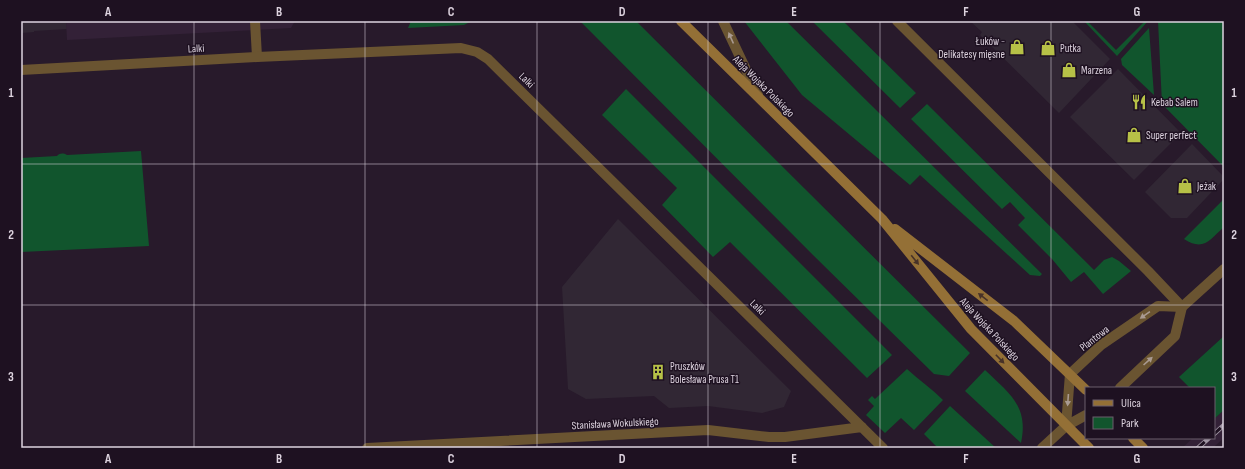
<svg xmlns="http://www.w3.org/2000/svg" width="1245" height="469" font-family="'Sofia Sans Condensed',sans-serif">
  <rect width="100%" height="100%" fill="#281a2b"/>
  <path fill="#312734" d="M 21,21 L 66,21 L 67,29 L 34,31 L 34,32 L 21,33 Z
    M 970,21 L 1072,21 L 1110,59 L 1059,113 L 980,35 L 982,32 Z
    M 1118,69 L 1181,133 L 1134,180 L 1070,117 Z
    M 1192,144 L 1224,177 L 1224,179 L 1187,218 L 1171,218 L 1145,192 Z
    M 618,219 L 791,391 L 784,407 L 762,413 L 708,406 L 669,408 L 654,396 L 586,399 L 568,389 L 562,287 Z"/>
  <path fill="#332137" d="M 66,21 L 295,21 L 291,28 L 67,40 Z
    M 1224,410 L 1224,438 L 1215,446 L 1213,448 L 1182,448 L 1193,438 L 1214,438 L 1214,419 Z"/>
  <path fill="#11552d" d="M 411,21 L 472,21 L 464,25 L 408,28 Z
    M 580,21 L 636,21 L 970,353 L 949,376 L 934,374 L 813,255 Z
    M 744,21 L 786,21 L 1042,274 L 1040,276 L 1030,275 L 920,175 L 910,185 L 802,95 Z
    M 812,21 L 843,21 L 916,93 L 900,108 Z
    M 1084,21 L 1087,21 L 1116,50 L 1145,21 L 1148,21 L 1117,56 Z
    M 1158,21 L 1224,21 L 1224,167 L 1162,104 Z
    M 1149,28 L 1154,95 L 1122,65 L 1121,59 Z
    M 626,89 L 892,355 L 867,378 L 730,242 L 713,257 L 662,205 L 677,188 L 602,115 Z
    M 927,104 L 1094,270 L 1104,260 L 1112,257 L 1119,261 L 1131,271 L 1103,294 L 1084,272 L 1071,282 L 1052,259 L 1018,225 L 1025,218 L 1010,202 L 1002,209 L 911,119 Z
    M 141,151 L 149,246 L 21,252 L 21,158 L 57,156 C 60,153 63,153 67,155 Z
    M 1224,199 L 1224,227 C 1210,239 1204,252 1184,239 Z
    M 1224,336 L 1224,410 L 1214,419 L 1214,388 L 1190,388 L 1179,377 Z
    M 907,369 C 919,380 932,389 943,400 L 914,430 L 901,418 L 885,433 L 866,415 L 874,406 L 868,400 L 872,396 L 875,399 Z
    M 985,370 C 1009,393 1029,406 1021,443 L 965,391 Z
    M 950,406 L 996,448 L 938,448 L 924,434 Z"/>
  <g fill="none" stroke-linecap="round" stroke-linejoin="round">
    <path stroke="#6a5431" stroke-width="10" d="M 255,21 L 257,57
      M 723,21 L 758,95
      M 897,21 L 1148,271 L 1182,307"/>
    <path stroke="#6a5431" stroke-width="10" d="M 21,70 L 257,57 L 461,48 L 477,52 L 488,59 L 883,448
      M 1120,388 L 1175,336 L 1182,307 L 1224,269
      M 1066,426 L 1070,374 L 1101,345 L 1158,306 L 1182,307
      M 367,448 L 708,430 L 769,437 L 785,437 L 862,427
      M 1042,448 L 1066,426 L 1086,415"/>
    <path stroke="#947036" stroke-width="10" d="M 681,21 L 882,219 L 971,329 L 1089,448
      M 895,229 L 1014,321 L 1086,390
      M 1133,438 L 1143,448"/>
    <g stroke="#9f94a2" stroke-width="4.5">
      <path id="rail" d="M 1214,434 L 1224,425
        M 1198,448 L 1209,438"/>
    </g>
    <use href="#rail" stroke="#1e1121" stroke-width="3" stroke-dasharray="9" stroke-linecap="butt"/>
  </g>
  <defs><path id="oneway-solid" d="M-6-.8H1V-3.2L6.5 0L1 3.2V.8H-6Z"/></defs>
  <g fill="#a99a91">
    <use href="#oneway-solid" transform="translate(731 38) rotate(-114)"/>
    <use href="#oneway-solid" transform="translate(1145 315) rotate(145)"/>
    <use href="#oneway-solid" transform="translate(1148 361) rotate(-42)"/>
    <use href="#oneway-solid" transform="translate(1068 400) rotate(94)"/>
  </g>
  <g fill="#473228">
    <use href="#oneway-solid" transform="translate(915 260) rotate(51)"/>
    <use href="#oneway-solid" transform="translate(983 297) rotate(-142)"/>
    <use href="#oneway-solid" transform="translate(1000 359) rotate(46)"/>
  </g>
  <path fill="none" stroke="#ddd3df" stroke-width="1" stroke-opacity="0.55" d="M 194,21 L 194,448M 365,21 L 365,448M 537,21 L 537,448M 708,21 L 708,448M 880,21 L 880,448M 1051,21 L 1051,448M 21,164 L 1224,164M 21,305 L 1224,305"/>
  <defs>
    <g id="shop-bare" transform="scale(1.2)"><path d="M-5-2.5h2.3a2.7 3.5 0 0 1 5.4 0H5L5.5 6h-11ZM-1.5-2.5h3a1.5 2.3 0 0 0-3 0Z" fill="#b7c147" stroke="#1e1121" stroke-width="2.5" paint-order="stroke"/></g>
    <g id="restaurant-bare" transform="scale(1.2)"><path d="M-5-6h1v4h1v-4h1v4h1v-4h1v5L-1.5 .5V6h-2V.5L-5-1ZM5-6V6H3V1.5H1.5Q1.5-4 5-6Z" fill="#b7c147" stroke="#1e1121" stroke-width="2.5" paint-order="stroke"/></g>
    <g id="building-bare" transform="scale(1.2)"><path d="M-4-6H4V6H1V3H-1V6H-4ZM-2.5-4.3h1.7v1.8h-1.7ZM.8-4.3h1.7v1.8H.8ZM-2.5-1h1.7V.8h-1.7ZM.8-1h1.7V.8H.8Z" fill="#b7c147" stroke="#1e1121" stroke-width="2.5" paint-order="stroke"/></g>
  </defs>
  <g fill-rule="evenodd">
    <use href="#shop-bare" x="1017" y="47"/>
    <use href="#shop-bare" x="1048" y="48"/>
    <use href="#shop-bare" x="1069" y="70"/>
    <use href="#restaurant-bare" x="1139" y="102"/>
    <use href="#shop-bare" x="1134" y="135"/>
    <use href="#shop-bare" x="1185" y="186"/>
    <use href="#building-bare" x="658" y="372"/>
  </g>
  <g text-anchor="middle" stroke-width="3" stroke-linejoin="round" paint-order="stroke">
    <g font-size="11" fill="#ddd3df" stroke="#1e1121" text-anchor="start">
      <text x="1005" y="45" text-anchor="end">Łuków -<tspan x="1005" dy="13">Delikatesy mięsne</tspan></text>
      <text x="1060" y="52">Putka</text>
      <text x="1081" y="74">Marzena</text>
      <text x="1151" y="106">Kebab Salem</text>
      <text x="1146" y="139">Super perfect</text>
      <text x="1197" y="190">Jeżak</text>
      <text x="670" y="370">Pruszków<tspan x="670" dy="13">Bolesława Prusa T1</tspan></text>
    </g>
    <g font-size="11" fill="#ddd3df" stroke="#1e1121">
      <text transform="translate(196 48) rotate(-3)" y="4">Lalki</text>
      <text transform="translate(527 80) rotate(45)" y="4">Lalki</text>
      <text transform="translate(764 86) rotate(45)" y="4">Aleja Wojska Polskiego</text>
      <text transform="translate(758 307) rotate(45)" y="4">Lalki</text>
      <text transform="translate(990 329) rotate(47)" y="4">Aleja Wojska Polskiego</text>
      <text transform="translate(1094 338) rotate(-38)" y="4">Plantowa</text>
      <text transform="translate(615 423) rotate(-3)" y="4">Stanisława Wokulskiego</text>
    </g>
  </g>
  <rect width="1245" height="469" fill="none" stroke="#1e1121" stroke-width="44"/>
  <rect x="1085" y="387" width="130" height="52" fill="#1e1121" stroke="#6a5f6d"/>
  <rect x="1093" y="400" width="20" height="6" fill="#947036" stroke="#6a5f6d"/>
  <text x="1121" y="407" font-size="12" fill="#ddd3df">Ulica</text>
  <rect x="1093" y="417" width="20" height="12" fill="#11552d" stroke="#6a5f6d"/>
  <text x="1121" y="427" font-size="12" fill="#ddd3df">Park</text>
  <rect x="22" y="22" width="1201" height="425" fill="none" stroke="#ddd3df" stroke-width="1.5"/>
  <g font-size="13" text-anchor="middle" font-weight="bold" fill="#ddd3df">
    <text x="108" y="16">A</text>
    <text x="279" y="16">B</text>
    <text x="451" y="16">C</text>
    <text x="622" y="16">D</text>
    <text x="794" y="16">E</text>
    <text x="966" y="16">F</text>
    <text x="1137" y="16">G</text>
    <text x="11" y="97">1</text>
    <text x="1234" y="97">1</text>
    <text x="11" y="239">2</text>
    <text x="1234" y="239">2</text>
    <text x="11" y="381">3</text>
    <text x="1234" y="381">3</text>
    <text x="108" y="463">A</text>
    <text x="279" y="463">B</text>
    <text x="451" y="463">C</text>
    <text x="622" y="463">D</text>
    <text x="794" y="463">E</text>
    <text x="966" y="463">F</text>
    <text x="1137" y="463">G</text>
  </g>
</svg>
